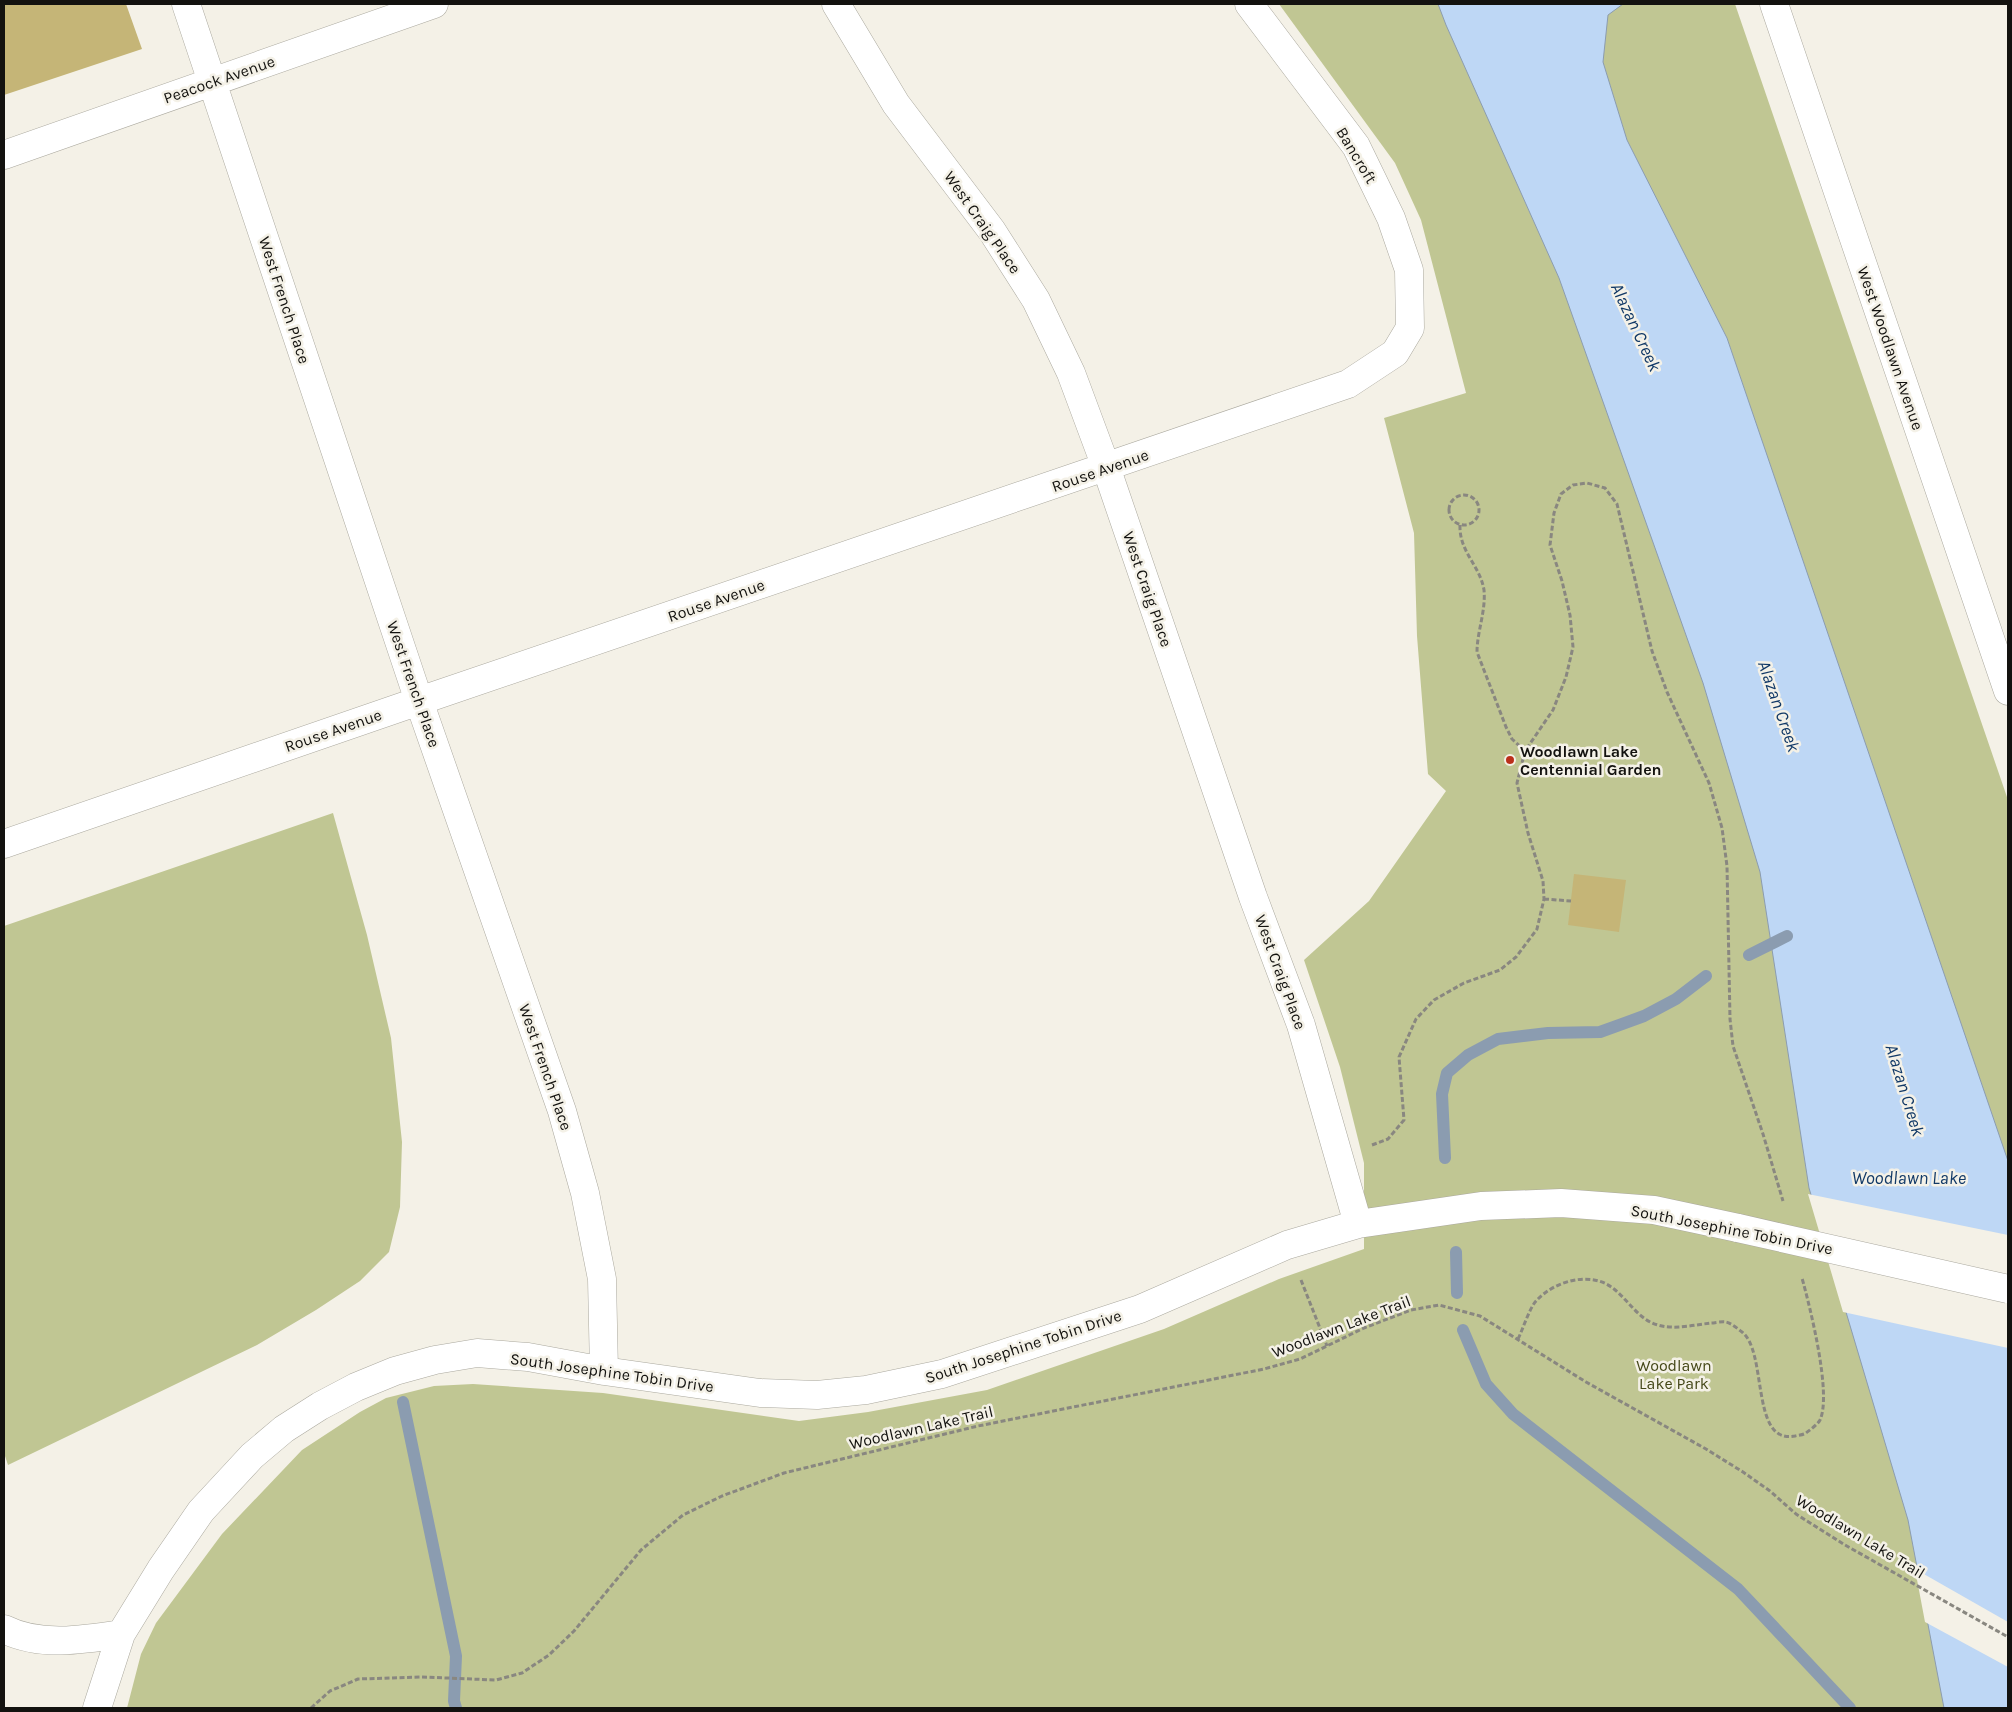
<svg xmlns="http://www.w3.org/2000/svg" width="2012" height="1712" font-family="Karla,sans-serif">
  <rect width="100%" height="100%" fill="#f4f1e7"/>
  <path fill="#c0c693" d="M 1279,4 L 1735,4 L 2008,800 L 2008,1708 L 127,1708 L 141,1654 L 156,1623 L 222,1534 L 302,1450 L 360,1412 L 386,1398 L 434,1386 L 473,1384 L 603,1393 L 799,1421 L 868,1412 L 987,1390 L 1164,1329 L 1279,1279 L 1364,1249 L 1364,1163 L 1340,1067 L 1304,960 L 1369,901 L 1446,791 L 1428,774 L 1417,636 L 1414,533 L 1384,418 L 1466,393 L 1421,220 L 1395,163 Z
    M 333,813 L 367,935 L 391,1038 L 402,1142 L 400,1207 L 389,1252 L 360,1281 L 316,1310 L 257,1345 L 8,1465 L 4,1453 L 4,926 Z"/>
  <path fill="#bed7f5" stroke="#8b9cb0" d="M 1438,4 L 1623,4 L 1608,15 L 1603,62 L 1627,140 L 1727,338 L 2008,1161 L 2008,1708 L 1944,1708 L 1908,1520 L 1809,1188 L 1760,872 L 1703,683 L 1559,278 L 1446,25 Z"/>
  <path fill="#f4f1e7" d="M 1808,1194 L 2008,1235 L 2008,1348 L 1843,1312 Z
    M 1915,1569 L 2008,1622 L 2008,1667 L 1925,1622 Z"/>
  <g fill="none" stroke-linecap="round" stroke-linejoin="round">
    <path stroke="#8b9cb0" stroke-width="12" d="M 1749,955 L 1787,936
      M 1445,1158 L 1442,1094 L 1447,1073 L 1468,1055 L 1498,1039 L 1548,1033 L 1600,1032 L 1644,1016 L 1676,999 L 1706,976
      M 1456,1252 L 1457,1293
      M 1463,1330 L 1486,1384 L 1513,1414 L 1738,1589 L 1850,1708
      M 403,1402 L 456,1656 L 454,1701 L 456,1708"/>
  </g>
  <path fill="#c5b577" d="M 4,4 L 126,4 L 142,49 L 4,95 Z
    M 1574,874 L 1626,880 L 1619,932 L 1568,925 Z"/>
  <g fill="none" stroke-linecap="round" stroke-linejoin="round">
    <g stroke="#aba99f" stroke-width="29">
      <path id="minor" d="M 186,4 L 419,701 L 562,1111 L 585,1193 L 602,1279 L 604,1371
        M 836,4 L 896,104 L 992,231 L 1036,300 L 1071,373 L 1106,467 L 1253,897 L 1301,1025 L 1358,1224
        M 4,155 L 434,4
        M 4,844 L 419,701 L 1348,384 L 1395,353 L 1410,328 L 1409,270 L 1391,218 L 1356,146 L 1249,4
        M 4,1629 C 39,1647 83,1640 121,1634
        M 97,1708 L 121,1634 L 161,1569 L 201,1511 L 252,1456 L 284,1429 L 320,1406 L 356,1387 L 395,1371 L 435,1360 L 477,1353 L 528,1357 L 604,1371 L 760,1393 L 817,1395 L 866,1390 L 942,1374 L 1140,1309 L 1287,1245 L 1358,1224 L 1481,1206 L 1561,1203 L 1654,1210 L 1738,1228"/>
    </g>
    <g stroke="#aba99f" stroke-width="29">
      <path id="tertiary" d="M 1774,4 L 2008,691"/>
    </g>
    <path stroke="#898780" stroke-width="3" stroke-dasharray="5 2.5" stroke-linecap="butt" d="M1449 510a15 15 0 1 1 30 0a15 15 0 1 1-30 0Z
      M 1460,525 C 1459,552 1480,565 1484,590 C 1486,611 1477,632 1477,652 L 1506,727 L 1512,739 L 1525,751
      M 1544,899 L 1571,901
      M 1372,1145 L 1388,1139 L 1404,1120 L 1399,1057 L 1416,1019 L 1434,1000 L 1464,983 L 1500,970 L 1516,957 L 1537,929 L 1544,899 L 1543,881 L 1528,833 L 1517,783 L 1525,751 L 1553,710 L 1566,677 L 1573,647 L 1570,615 L 1562,581 L 1550,545 L 1554,513 L 1561,494 L 1573,485 L 1587,483 L 1605,488 L 1617,504 L 1652,651 L 1667,692 L 1709,783 L 1722,828 L 1727,866 L 1730,1019 L 1733,1046 L 1763,1134 L 1783,1201
      M 1301,1280 L 1327,1346
      M 1518,1339 C 1523,1329 1529,1309 1536,1301 C 1554,1281 1591,1270 1614,1289 C 1629,1301 1639,1320 1658,1325 C 1674,1330 1694,1325 1711,1323 C 1715,1323 1722,1321 1726,1322 C 1731,1323 1738,1329 1742,1332 C 1768,1352 1750,1445 1795,1436 C 1798,1435 1803,1435 1806,1433 C 1810,1430 1818,1424 1820,1420 C 1832,1394 1810,1307 1802,1278
      M 311,1708 L 330,1691 L 358,1679 L 422,1677 L 496,1680 L 522,1673 L 549,1655 L 574,1631 L 641,1550 L 683,1515 L 722,1496 L 784,1473 L 978,1426 L 1264,1369 L 1300,1359 L 1364,1328 L 1411,1310 L 1439,1305 L 1480,1316 L 1586,1382 L 1706,1449 L 1743,1472 L 1770,1491 L 1796,1514 L 1845,1545 L 2008,1637"/>
    <use href="#minor" stroke="#fff" stroke-width="28"/>
    <use href="#tertiary" stroke="#fff" stroke-width="28"/>
    <g stroke="#aba99f" stroke-width="29" stroke-linecap="butt">
      <path id="minor-bridge" d="M 1738,1228 L 2008,1289"/>
    </g>
    <use href="#minor-bridge" stroke="#fff" stroke-width="28"/>
  </g>
  <circle fill="#bb2f1a" stroke="#f4f1e7" stroke-width="2" cx="1510" cy="760" r="5"/>
  <g text-anchor="middle" stroke-width="5" stroke-linejoin="round" paint-order="stroke">
    <g font-size="16" fill="#13120f" stroke="#f4f1e7">
      <text transform="translate(219 79) rotate(-19)" y="6">Peacock Avenue</text>
      <text transform="translate(1357 155) rotate(59)" y="6">Bancroft</text>
      <text transform="translate(983 222) rotate(55)" y="6">West Craig Place</text>
      <text transform="translate(285 300) rotate(72)" y="6">West French Place</text>
      <text transform="translate(1891 348) rotate(71)" y="6">West Woodlawn Avenue</text>
      <text transform="translate(1100 470) rotate(-19)" y="6">Rouse Avenue</text>
      <text transform="translate(1148 589) rotate(71)" y="6">West Craig Place</text>
      <text transform="translate(716 600) rotate(-19)" y="6">Rouse Avenue</text>
      <text transform="translate(414 684) rotate(71)" y="6">West French Place</text>
      <text transform="translate(333 730) rotate(-19)" y="6">Rouse Avenue</text>
      <text transform="translate(1281 972) rotate(70)" y="6">West Craig Place</text>
      <text transform="translate(546 1067) rotate(71)" y="6">West French Place</text>
      <text transform="translate(1732 1229) rotate(11)" y="6">South Josephine Tobin Drive</text>
      <text transform="translate(1341 1326) rotate(-21)" y="6">Woodlawn Lake Trail</text>
      <text transform="translate(1023 1346) rotate(-18)" y="6">South Josephine Tobin Drive</text>
      <text transform="translate(612 1372) rotate(8)" y="6">South Josephine Tobin Drive</text>
      <text transform="translate(921 1427) rotate(-13)" y="6">Woodlawn Lake Trail</text>
      <text transform="translate(1861 1536) rotate(31)" y="6">Woodlawn Lake Trail</text>
    </g>
    <g font-size="16" font-weight="bold" fill="#13120f" stroke="#f4f1e7" text-anchor="start">
      <text x="1520" y="757">Woodlawn Lake<tspan x="1520" dy="18">Centennial Garden</tspan></text>
    </g>
    <g font-size="16" fill="#454819" stroke="#f4f1e7">
      <text x="1674" y="1371">Woodlawn<tspan x="1674" dy="18">Lake Park</tspan></text>
    </g>
    <g font-size="18" font-style="italic" fill="#113967" stroke="#f4f1e7">
      <text transform="translate(1636 327) rotate(65)" y="6">Alazan Creek</text>
      <text transform="translate(1779 706) rotate(71)" y="6">Alazan Creek</text>
      <text transform="translate(1905 1090) rotate(73)" y="6">Alazan Creek</text>
      <text x="1909" y="1184">Woodlawn Lake</text>
    </g>
  </g>
  <rect width="2012" height="1712" fill="none" stroke="#13120f" stroke-width="10"/>
</svg>
